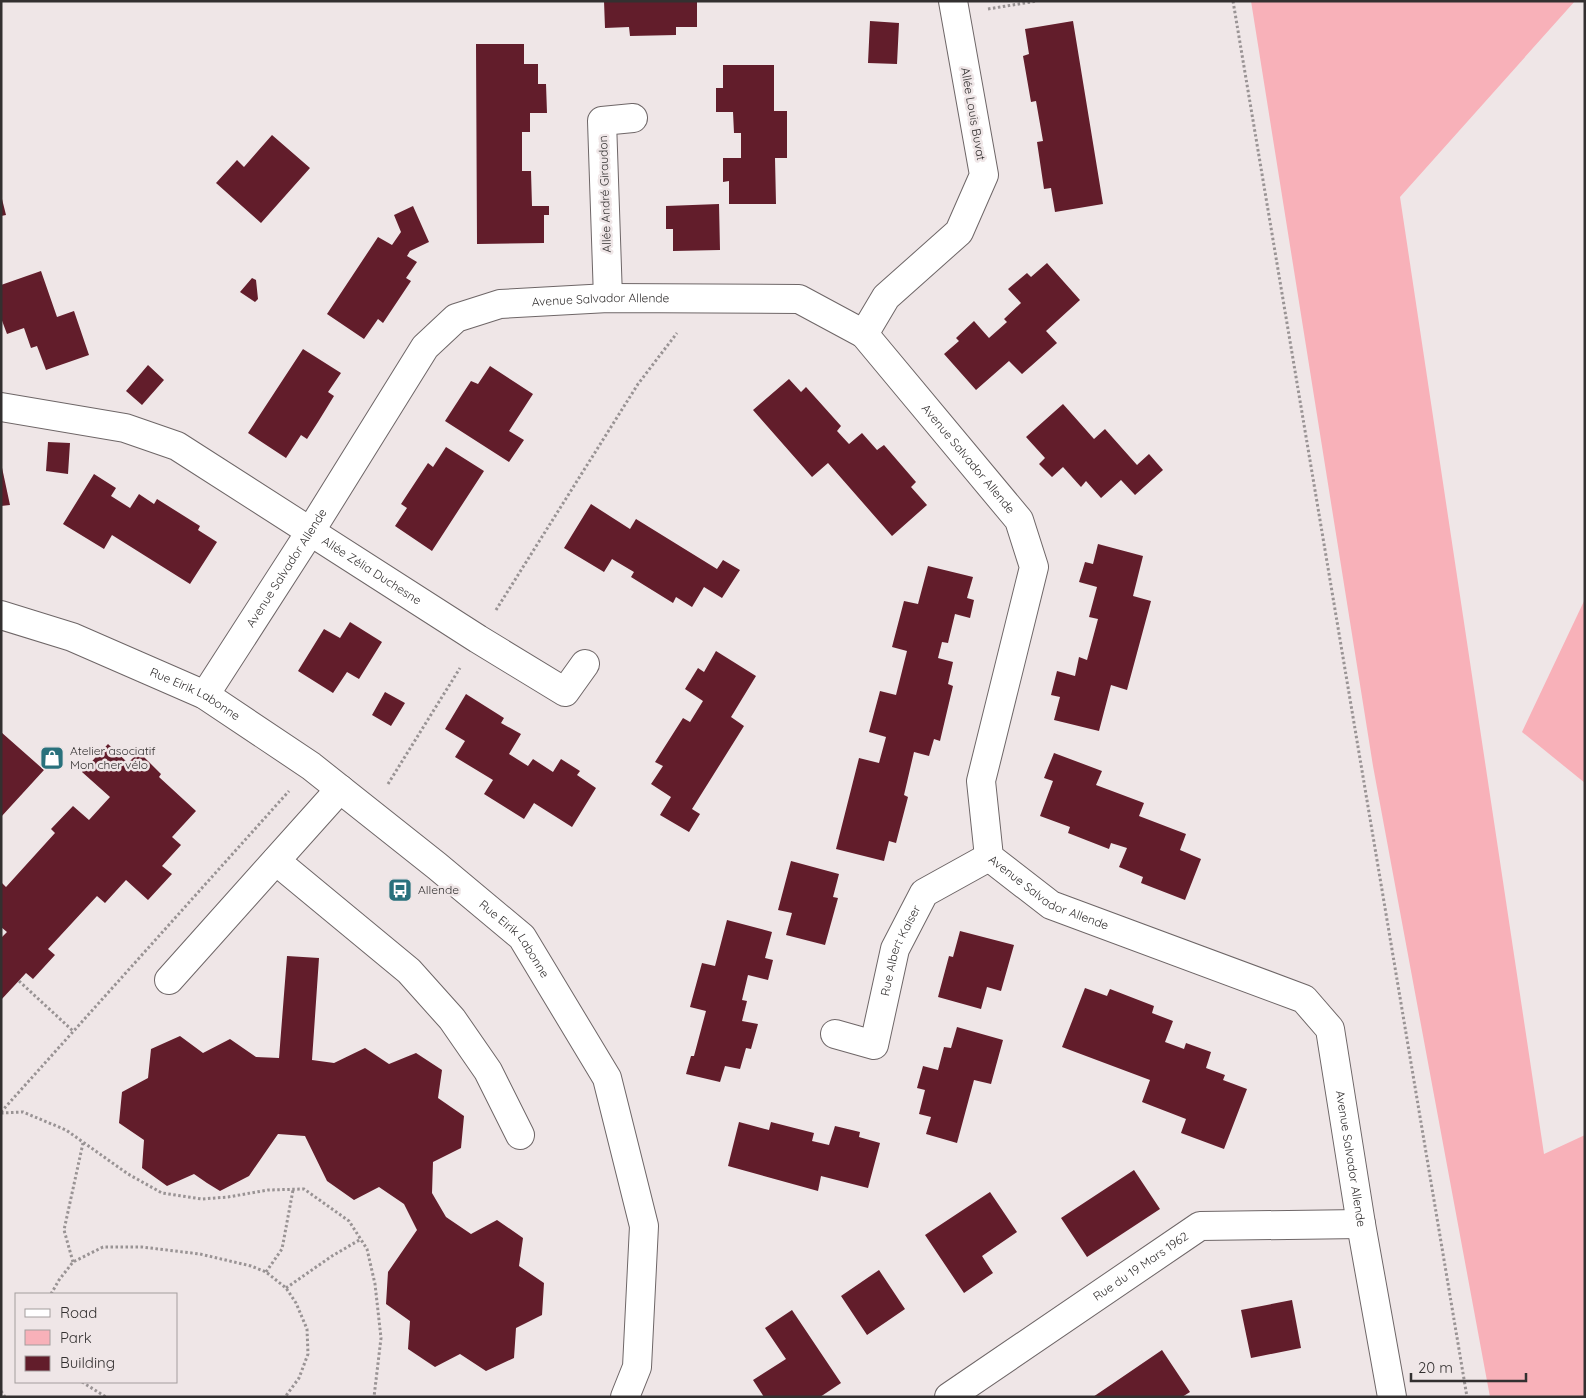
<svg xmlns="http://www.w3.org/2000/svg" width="1586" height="1398" font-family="Quicksand,sans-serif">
  <rect width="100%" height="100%" fill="#efe6e7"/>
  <path fill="#f8b1b9" d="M 1251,1 L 1575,1 L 1400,197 L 1544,1154 L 1585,1135 L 1585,1397 L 1490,1397 L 1373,766 Z
    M 1585,599 L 1585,783 L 1522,732 Z"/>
  <path fill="#621d2b" d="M 604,1 L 697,1 L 697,27 L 676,27 L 676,35 L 630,36 L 629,27 L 605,28 Z
    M 870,21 L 899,23 L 897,64 L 868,63 Z
    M 1073,21 L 1103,204 L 1055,212 L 1051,188 L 1044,189 L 1037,142 L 1043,141 L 1036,101 L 1031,102 L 1023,56 L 1029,54 L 1025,29 Z
    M 476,44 L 524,44 L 524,64 L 538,64 L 538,84 L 546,84 L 547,113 L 530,113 L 530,132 L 522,132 L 522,171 L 531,171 L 532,206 L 549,206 L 549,215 L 544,215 L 544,243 L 477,244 Z
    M 723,65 L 774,65 L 774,111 L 787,111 L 787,158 L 775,158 L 776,204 L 729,204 L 729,181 L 723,182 L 723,158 L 741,158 L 741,133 L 734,133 L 733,112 L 716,112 L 716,88 L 723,88 Z
    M 272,135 L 310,168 L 261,223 L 216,183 L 237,160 L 244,167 Z
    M 1,195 L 6,215 L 1,216 Z
    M 719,204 L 720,250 L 673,251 L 673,229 L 666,229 L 666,206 Z
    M 413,206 L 429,242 L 410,251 L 407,256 L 417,262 L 406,278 L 411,281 L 383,323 L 378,319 L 364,339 L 327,314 L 378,237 L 392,245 L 401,232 L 394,215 Z
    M 1047,263 L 1080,300 L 1046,331 L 1057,343 L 1022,374 L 1009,361 L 976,390 L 944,354 L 959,341 L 956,338 L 974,321 L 989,338 L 1007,322 L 1004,319 L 1021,303 L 1008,289 L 1027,273 L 1031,277 Z
    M 41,271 L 57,317 L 74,311 L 89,355 L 46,370 L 37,346 L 31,348 L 24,328 L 7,334 L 1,318 L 1,307 L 2,306 L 1,285 Z
    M 252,278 L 256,280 L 258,299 L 255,302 L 240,292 Z
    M 303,349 L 341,373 L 328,392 L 334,396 L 318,422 L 307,439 L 301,435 L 286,458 L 248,433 Z
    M 148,365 L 164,380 L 142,405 L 126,391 Z
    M 490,366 L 533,394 L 509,431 L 524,440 L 509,462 L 445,421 L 471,381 L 478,384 Z
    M 789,379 L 801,392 L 806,387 L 841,426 L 837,431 L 849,444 L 862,433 L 877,450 L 884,445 L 916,482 L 911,487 L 927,505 L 892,536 L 828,463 L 812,477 L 753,410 Z
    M 1063,404 L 1094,439 L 1105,429 L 1137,465 L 1149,454 L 1163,470 L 1135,495 L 1121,480 L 1101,498 L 1086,481 L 1081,487 L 1063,467 L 1052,477 L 1039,464 L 1045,458 L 1026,437 Z
    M 48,442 L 70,443 L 68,474 L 46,471 Z
    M 446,447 L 484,471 L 432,551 L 395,526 L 407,508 L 401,504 L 428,463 L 433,467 Z
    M 1,463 L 10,505 L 1,506 Z
    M 94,474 L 116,488 L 111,496 L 130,508 L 139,494 L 154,504 L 157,499 L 200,526 L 198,530 L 217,542 L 190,584 L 112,535 L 104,549 L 63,524 Z
    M 591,504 L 630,529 L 636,519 L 717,569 L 723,560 L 740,570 L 722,598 L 704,587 L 692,607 L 676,597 L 673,603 L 631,577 L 634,572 L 612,559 L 604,572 L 564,548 Z
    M 1098,544 L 1143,556 L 1133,596 L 1151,601 L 1127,690 L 1111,685 L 1099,731 L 1054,720 L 1060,697 L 1051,695 L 1057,671 L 1075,676 L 1079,657 L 1087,660 L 1098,619 L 1089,617 L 1097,587 L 1079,582 L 1085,562 L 1093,564 Z
    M 928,566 L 973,577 L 967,598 L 974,600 L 970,618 L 955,614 L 948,643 L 942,642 L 938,658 L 953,662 L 948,684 L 953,686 L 940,741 L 934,739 L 929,756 L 914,752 L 904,795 L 908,797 L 896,843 L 889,841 L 884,861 L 836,849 L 859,758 L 879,763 L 886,737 L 869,732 L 880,691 L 896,695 L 907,651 L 892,647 L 904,601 L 918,604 Z
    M 350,622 L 382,642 L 359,679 L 347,672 L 333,693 L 298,671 L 324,629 L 340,638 Z
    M 716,651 L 756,676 L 731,717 L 744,726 L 692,809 L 700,814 L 689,832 L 660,815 L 671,797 L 651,784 L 663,766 L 655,762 L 683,718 L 690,722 L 703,701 L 685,689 L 698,668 L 704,672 Z
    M 385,692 L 405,703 L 391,726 L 372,715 Z
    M 466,694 L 504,718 L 501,723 L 521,734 L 509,754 L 528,766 L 533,759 L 553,772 L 561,759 L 580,771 L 577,775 L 596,788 L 572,827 L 534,803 L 524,819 L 484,794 L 493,780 L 455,757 L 465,741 L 445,729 Z
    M 1,732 L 44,770 L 1,817 Z
    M 108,744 L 128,763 L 139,752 L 161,774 L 159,777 L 196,811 L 172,837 L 181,845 L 162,866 L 172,874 L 148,900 L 126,880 L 105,903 L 97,896 L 48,949 L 55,955 L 33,979 L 26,973 L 1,1000 L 1,938 L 7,932 L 1,927 L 1,882 L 6,887 L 55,833 L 51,829 L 73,806 L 89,820 L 110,797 L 82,772 Z
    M 1054,753 L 1102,771 L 1096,785 L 1144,803 L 1139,816 L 1186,834 L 1180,850 L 1201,859 L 1185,900 L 1141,883 L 1143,877 L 1119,867 L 1127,848 L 1111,843 L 1109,849 L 1068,833 L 1070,827 L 1040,816 L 1053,781 L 1044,778 Z
    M 791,861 L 839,874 L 833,897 L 838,898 L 825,945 L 786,935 L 792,913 L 778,910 Z
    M 727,920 L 772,932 L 765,958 L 773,960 L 768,980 L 748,975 L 742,1000 L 747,1001 L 742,1021 L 758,1024 L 751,1049 L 746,1048 L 740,1069 L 725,1066 L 720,1082 L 686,1074 L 691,1056 L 694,1056 L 706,1011 L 690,1007 L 702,963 L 715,966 Z
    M 960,931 L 1014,945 L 1001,991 L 987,987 L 981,1009 L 938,997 L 949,956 L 953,957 Z
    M 287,956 L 319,958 L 312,1060 L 334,1063 L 365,1048 L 389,1064 L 416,1053 L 442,1070 L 438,1098 L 464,1116 L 461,1148 L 433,1162 L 432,1193 L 446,1217 L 471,1234 L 497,1220 L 523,1238 L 519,1266 L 544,1283 L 542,1315 L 516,1328 L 514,1358 L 486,1371 L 460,1354 L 435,1367 L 408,1349 L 410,1321 L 386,1304 L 388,1272 L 417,1230 L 404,1204 L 379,1187 L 354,1200 L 327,1181 L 305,1136 L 278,1134 L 249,1176 L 220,1191 L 207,1183 L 194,1174 L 167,1186 L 142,1168 L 144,1140 L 119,1123 L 122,1092 L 148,1078 L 151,1049 L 180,1036 L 203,1053 L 230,1039 L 256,1057 L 279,1058 Z
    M 1085,988 L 1107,996 L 1110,989 L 1154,1006 L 1152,1013 L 1173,1021 L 1165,1042 L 1184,1049 L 1186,1043 L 1211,1052 L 1206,1068 L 1225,1075 L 1223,1080 L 1247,1089 L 1224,1149 L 1181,1133 L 1186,1119 L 1142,1102 L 1150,1080 L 1062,1047 Z
    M 957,1027 L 1003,1040 L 991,1084 L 974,1080 L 957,1143 L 926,1134 L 931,1117 L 919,1114 L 925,1090 L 917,1088 L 923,1066 L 938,1070 L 944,1047 L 951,1048 Z
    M 739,1122 L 769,1130 L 771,1122 L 814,1133 L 812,1141 L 829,1145 L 835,1126 L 860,1132 L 859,1137 L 880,1143 L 868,1188 L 821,1176 L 818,1191 L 728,1166 Z
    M 1134,1170 L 1160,1209 L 1087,1257 L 1061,1218 Z
    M 990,1192 L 1017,1232 L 982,1256 L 993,1273 L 964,1293 L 925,1235 Z
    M 879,1270 L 905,1309 L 867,1335 L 841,1296 Z
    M 1292,1300 L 1301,1348 L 1251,1358 L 1241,1310 Z
    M 792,1310 L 841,1383 L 820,1397 L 764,1397 L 753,1380 L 786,1359 L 765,1328 Z
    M 1162,1350 L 1190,1392 L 1182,1397 L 1093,1397 Z"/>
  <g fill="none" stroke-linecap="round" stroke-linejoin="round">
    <g stroke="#6e6667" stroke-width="30">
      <g id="minor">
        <path d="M 608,298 L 602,121 L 633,118"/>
        <path d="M 864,334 L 886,297 L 959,232 L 984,175 L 953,1"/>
        <path id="s1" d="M 1,407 L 125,428 L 177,446 L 478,639 L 565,692 L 585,664"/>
        <path id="s2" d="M 1,615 L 72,637 L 205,695 L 311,766 L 437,866 L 522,937 L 607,1078 L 644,1226 L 637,1367 L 625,1397"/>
        <path id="s3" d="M 205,695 L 310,532 L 425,347 L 456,318 L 500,304 L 608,298 L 799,299 L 864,334 L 1019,520 L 1034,567 L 981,781 L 989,857 L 1051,905 L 1304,999 L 1330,1029 L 1361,1224 L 1392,1397"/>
        <path d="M 276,861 L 409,971 L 452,1019 L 488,1071 L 520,1135"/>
        <path d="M 169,980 L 340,789"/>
        <path id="s4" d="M 835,1034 L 874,1045 L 895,949 L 924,893 L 989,857"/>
        <path id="s5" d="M 949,1397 L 1200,1226 L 1361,1224"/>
      </g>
    </g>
    <path stroke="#999394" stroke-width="3" stroke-dasharray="2.5 2.5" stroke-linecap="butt" d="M 1233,1 L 1467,1397
      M 988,9 L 1037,1
      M 496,610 L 638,384 L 677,333
      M 388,784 L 460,668
      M 19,981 L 73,1031
      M 1,1112 L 289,791
      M 1,1113 L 23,1112 L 66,1130 L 128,1174 L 162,1193 L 202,1199 L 228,1197 L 268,1190 L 304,1189 L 349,1221 L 367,1249 L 375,1284 L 381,1338 L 374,1397
      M 73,1262 L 64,1230 L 83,1143
      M 266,1272 L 282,1249 L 293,1190
      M 286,1288 L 332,1256 L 361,1239
      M 51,1294 L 59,1280 L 73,1262 L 103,1247 L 142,1247 L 200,1254 L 251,1266 L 266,1272 L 286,1288 L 296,1303 L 307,1329 L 308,1354 L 299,1378 L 285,1397
      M 82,1382 L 106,1397
      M 1,1391 L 5,1397"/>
    <use href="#minor" stroke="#fff" stroke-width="28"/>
  </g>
  <defs>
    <g id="shop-square" transform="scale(1.25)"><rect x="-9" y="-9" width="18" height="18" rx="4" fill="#29717c" stroke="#efe6e7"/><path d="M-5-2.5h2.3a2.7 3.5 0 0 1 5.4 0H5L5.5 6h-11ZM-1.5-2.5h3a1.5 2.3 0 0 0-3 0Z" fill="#fff"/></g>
    <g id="bus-square" transform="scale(1.25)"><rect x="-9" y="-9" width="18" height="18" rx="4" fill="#29717c" stroke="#efe6e7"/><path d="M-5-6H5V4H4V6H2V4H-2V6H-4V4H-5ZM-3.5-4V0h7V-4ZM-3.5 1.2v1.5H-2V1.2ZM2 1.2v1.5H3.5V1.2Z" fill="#fff"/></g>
  </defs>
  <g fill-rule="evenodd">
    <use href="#shop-square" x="52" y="758"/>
    <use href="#bus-square" x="400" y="890"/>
  </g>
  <g text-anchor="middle" stroke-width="5" stroke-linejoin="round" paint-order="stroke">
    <g font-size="12" fill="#333030" stroke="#efe6e7">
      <text transform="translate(973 114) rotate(80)" y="4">Allée Louis Buvat</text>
      <text transform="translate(605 194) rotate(-92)" y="4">Allée André Giraudon</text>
      <text dy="4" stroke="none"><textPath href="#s3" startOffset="601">Avenue Salvador Allende</textPath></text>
      <text dy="4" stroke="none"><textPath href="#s3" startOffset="1036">Avenue Salvador Allende</textPath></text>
      <text dy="4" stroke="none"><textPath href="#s3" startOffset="151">Avenue Salvador Allende</textPath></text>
      <text dy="4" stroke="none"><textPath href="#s1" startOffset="412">Allée Zélia Duchesne</textPath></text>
      <text dy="4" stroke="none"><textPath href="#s2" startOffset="210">Rue Eirik Labonne</textPath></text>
      <text dy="4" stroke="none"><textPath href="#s3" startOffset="1532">Avenue Salvador Allende</textPath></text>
      <text dy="4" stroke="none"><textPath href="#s2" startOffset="615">Rue Eirik Labonne</textPath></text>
      <text dy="4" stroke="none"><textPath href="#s4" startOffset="139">Rue Albert Kaiser</textPath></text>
      <text dy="4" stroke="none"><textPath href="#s3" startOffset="1981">Avenue Salvador Allende</textPath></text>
      <text dy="4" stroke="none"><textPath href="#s5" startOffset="232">Rue du 19 Mars 1962</textPath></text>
    </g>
    <g font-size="12" fill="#333030" stroke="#efe6e7" text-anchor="start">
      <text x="70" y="755">Atelier asociatif<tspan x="70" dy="14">Mon cher vélo</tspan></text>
      <text x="418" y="894">Allende</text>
    </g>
  </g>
  <rect width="1586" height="1398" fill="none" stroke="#333030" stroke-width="5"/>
  <rect x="15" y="1293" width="162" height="90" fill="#efe6e7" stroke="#a49d9e"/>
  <rect x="25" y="1309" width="25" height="8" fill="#ffffff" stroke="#a49d9e"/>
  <text x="60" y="1318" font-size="15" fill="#333030">Road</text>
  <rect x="25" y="1330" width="25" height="15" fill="#f8b1b9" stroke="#a49d9e"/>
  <text x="60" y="1343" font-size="15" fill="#333030">Park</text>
  <rect x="25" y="1356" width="25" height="15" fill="#621d2b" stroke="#a49d9e"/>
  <text x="60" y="1368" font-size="15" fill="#333030">Building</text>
  <path d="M1411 1373v8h115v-8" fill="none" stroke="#333030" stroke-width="2.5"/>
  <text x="1418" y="1373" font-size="15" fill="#333030" stroke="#efe6e7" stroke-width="4" paint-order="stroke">20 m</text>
</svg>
